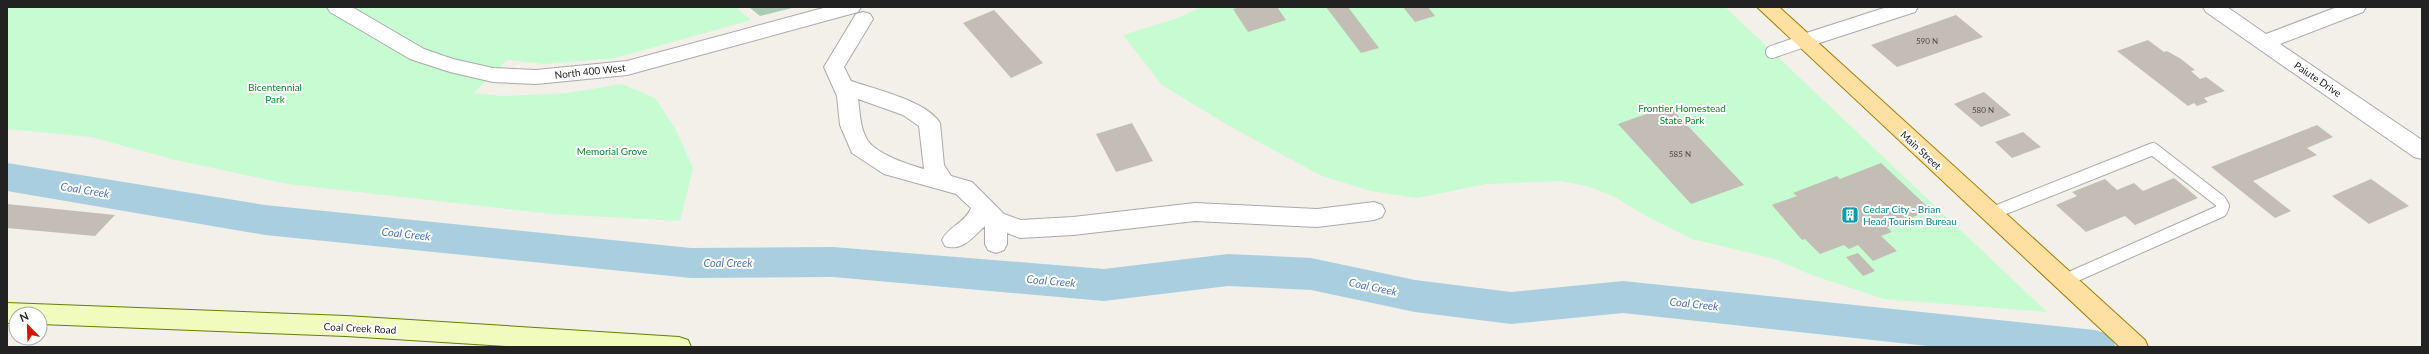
<svg xmlns="http://www.w3.org/2000/svg" width="2429" height="354" font-family="Lato,sans-serif">
  <rect width="100%" height="100%" fill="#f2f0e9"/>
  <path fill="#a9ccb2" d="M 749,7 L 796,7 L 760,16 Z"/>
  <path fill="#c7fbd1" d="M 7,7 L 736,7 L 751,20 L 615,58 L 544,64 L 507,60 L 474,93 L 502,96 L 568,93 L 622,84 L 655,98 L 675,128 L 693,168 L 680,221 L 552,214 L 288,184 L 176,160 L 91,137 L 7,129 Z
    M 1202,7 L 1725,7 L 2047,312 L 1884,299 L 1812,275 L 1775,259 L 1692,239 L 1648,217 L 1613,196 L 1587,186 L 1560,181 L 1486,184 L 1417,198 L 1371,191 L 1322,176 L 1231,127 L 1162,85 L 1123,35 L 1175,19 Z"/>
  <g fill="none" stroke-linecap="round" stroke-linejoin="round">
    <path fill="#a9cee0" fill-rule="evenodd" d="M 7,163 L 265,205 L 691,248 L 833,247 L 1104,269 L 1228,254 L 1311,258 L 1415,280 L 1511,292 L 1623,281 L 2095,330 L 2110,335 L 2116,347 L 1937,347 L 1623,313 L 1511,324 L 1415,312 L 1311,290 L 1228,286 L 1104,301 L 833,277 L 691,278 L 265,235 L 7,191 Z"/>
  </g>
  <path fill="#c3bdb5" d="M 1241,7 L 1277,7 L 1286,20 L 1248,32 L 1233,9 Z
    M 1326,7 L 1348,7 L 1379,48 L 1361,53 Z
    M 1403,7 L 1428,7 L 1435,16 L 1415,22 Z
    M 994,10 L 1043,63 L 1011,78 L 963,23 Z
    M 1956,15 L 1983,37 L 1897,67 L 1871,45 Z
    M 2148,40 L 2164,52 L 2167,51 L 2181,59 L 2195,70 L 2191,71 L 2200,79 L 2206,77 L 2225,91 L 2204,98 L 2208,102 L 2197,106 L 2194,103 L 2188,106 L 2117,51 Z
    M 1984,92 L 2011,115 L 1981,127 L 1954,104 Z
    M 1669,106 L 1744,185 L 1691,204 L 1618,124 Z
    M 1132,123 L 1153,161 L 1116,172 L 1096,134 Z
    M 2317,125 L 2333,137 L 2307,148 L 2317,155 L 2253,181 L 2291,211 L 2275,218 L 2211,167 Z
    M 2023,132 L 2041,147 L 2012,158 L 1995,142 Z
    M 1881,163 L 1931,210 L 1887,227 L 1892,232 L 1881,236 L 1897,251 L 1873,261 L 1858,245 L 1849,249 L 1844,245 L 1820,254 L 1805,239 L 1802,240 L 1772,205 L 1797,196 L 1793,193 L 1837,176 L 1840,179 Z
    M 2174,178 L 2198,198 L 2135,225 L 2125,216 L 2086,232 L 2056,205 L 2077,196 L 2072,192 L 2105,179 L 2117,190 L 2134,183 L 2143,191 Z
    M 2371,179 L 2409,206 L 2369,224 L 2332,196 Z
    M 7,204 L 115,215 L 95,236 L 7,228 Z
    M 1858,253 L 1875,271 L 1863,276 L 1846,257 Z"/>
  <g fill="none" stroke-linecap="round" stroke-linejoin="round">
    <g stroke="#a9a9a9" stroke-width="14">
      <path id="service" d="M 1772,52 L 1804,41
        M 1990,214 L 2153,149 L 2220,201 L 2223,206 L 2221,211 L 2063,281"/>
    </g>
    <g stroke="#a9a9a9" stroke-width="2">
      <path id="minor" d="M 327,7 L 352,7 L 424,49 L 453,59 L 493,68 L 536,70 L 627,61 L 827,7 L 861,7 L 858,12 L 627,75 L 536,84 L 493,82 L 450,72 L 410,59 L 330,12 Z
        M 1887,7 L 1918,7 L 1915,12 L 1804,48 L 1797,46 L 1794,41 L 1797,36 Z
        M 2203,7 L 2227,7 L 2266,34 L 2337,7 L 2366,7 L 2363,12 L 2280,44 L 2422,140 L 2422,159 L 2414,157 L 2206,12 Z
        M 863,12 L 870,14 L 873,19 L 844,67 L 851,81 C 874,89 927,101 940,123 L 944,165 L 951,176 L 972,182 L 1004,214 L 1021,220 L 1073,217 L 1195,203 L 1317,209 L 1374,202 L 1382,205 L 1385,211 L 1382,217 L 1374,220 L 1317,227 L 1195,221 L 1073,235 L 1020,238 L 1007,233 L 1007,244 L 1004,250 L 996,253 L 988,250 L 985,244 L 985,226 C 973,237 962,252 945,246 L 942,240 C 948,227 966,222 971,208 L 956,194 L 884,174 L 852,153 L 840,125 L 837,96 L 824,67 L 856,14 ZM 858,99 L 903,115 L 919,126 L 924,169 C 909,165 877,154 868,141 C 860,129 860,113 858,99 Z"/>
    </g>
    <g stroke="#657f02" stroke-width="2">
      <path id="secondary" d="M 7,303 L 346,316 L 679,337 L 688,340 L 691,347 L 520,347 L 346,336 L 40,324 L 40,314 L 16,314 L 16,323 L 7,323 Z"/>
    </g>
    <g stroke="#a07c00" stroke-width="2">
      <path id="primary" d="M 1757,7 L 1779,7 L 2145,340 L 2148,347 L 2120,347 Z"/>
    </g>
    <use href="#service" stroke="#fff" stroke-width="12"/>
    <use href="#minor" fill="#fff" fill-rule="evenodd"/>
    <use href="#secondary" fill="#f2fbbe" fill-rule="evenodd"/>
    <use href="#primary" fill="#fee0a2" fill-rule="evenodd"/>
  </g>
  <defs>
    <g id="building-square" transform="scale(0.9)"><rect x="-9" y="-9" width="18" height="18" rx="4" fill="#0f9aa8" stroke="#fff"/><path d="M-4-6H4V6H1V3H-1V6H-4ZM-2.5-4.3h1.7v1.8h-1.7ZM.8-4.3h1.7v1.8H.8ZM-2.5-1h1.7V.8h-1.7ZM.8-1h1.7V.8H.8Z" fill="#fff"/></g>
  </defs>
  <g fill-rule="evenodd">
    <use href="#building-square" x="1850" y="215"/>
  </g>
  <g text-anchor="middle" stroke-width="4" stroke-linejoin="round" paint-order="stroke">
    <g font-size="8" fill="#4a4947">
      <text x="1927" y="44">590 N</text>
      <text x="1983" y="113">580 N</text>
      <text x="1680" y="157">585 N</text>
    </g>
    <g font-size="10" fill="#222" stroke="#fff">
      <text transform="translate(590 71) rotate(-6)" y="4">North 400 West</text>
      <text transform="translate(2318 79) rotate(34)" y="4">Paiute Drive</text>
      <text transform="translate(1921 150) rotate(43)" y="4">Main Street</text>
      <text transform="translate(360 328) rotate(3)" y="4">Coal Creek Road</text>
    </g>
    <g font-size="10" fill="#098621" stroke="#fff">
      <text x="275" y="91">Bicentennial<tspan x="275" dy="12">Park</tspan></text>
      <text x="1682" y="112">Frontier Homestead<tspan x="1682" dy="12">State Park</tspan></text>
      <text x="612" y="155">Memorial Grove</text>
    </g>
    <g font-size="10" fill="#0d838f" stroke="#fff" text-anchor="start">
      <text x="1863" y="213">Cedar City - Brian<tspan x="1863" dy="12">Head Tourism Bureau</tspan></text>
    </g>
    <g font-size="11" font-style="italic" fill="#4b75b5" stroke="#fff">
      <text transform="translate(85 190) rotate(9)" y="4">Coal Creek</text>
      <text transform="translate(406 234) rotate(6)" y="4">Coal Creek</text>
      <text x="728" y="267">Coal Creek</text>
      <text transform="translate(1051 281) rotate(5)" y="4">Coal Creek</text>
      <text transform="translate(1373 287) rotate(12)" y="4">Coal Creek</text>
      <text transform="translate(1694 304) rotate(6)" y="4">Coal Creek</text>
    </g>
  </g>
  <rect width="2429" height="354" fill="none" stroke="#222222" stroke-width="16"/>
  <g transform="translate(28 326) rotate(337)"><circle r="19" fill="#ffffff" stroke="#a7a7a7"/>
  <path d="M0-3L7 15L0 10L-7 15Z" fill="#d41600"/>
  <text y="-6" font-size="11" font-weight="bold" text-anchor="middle" fill="#222222">N</text>
  </g>
</svg>
